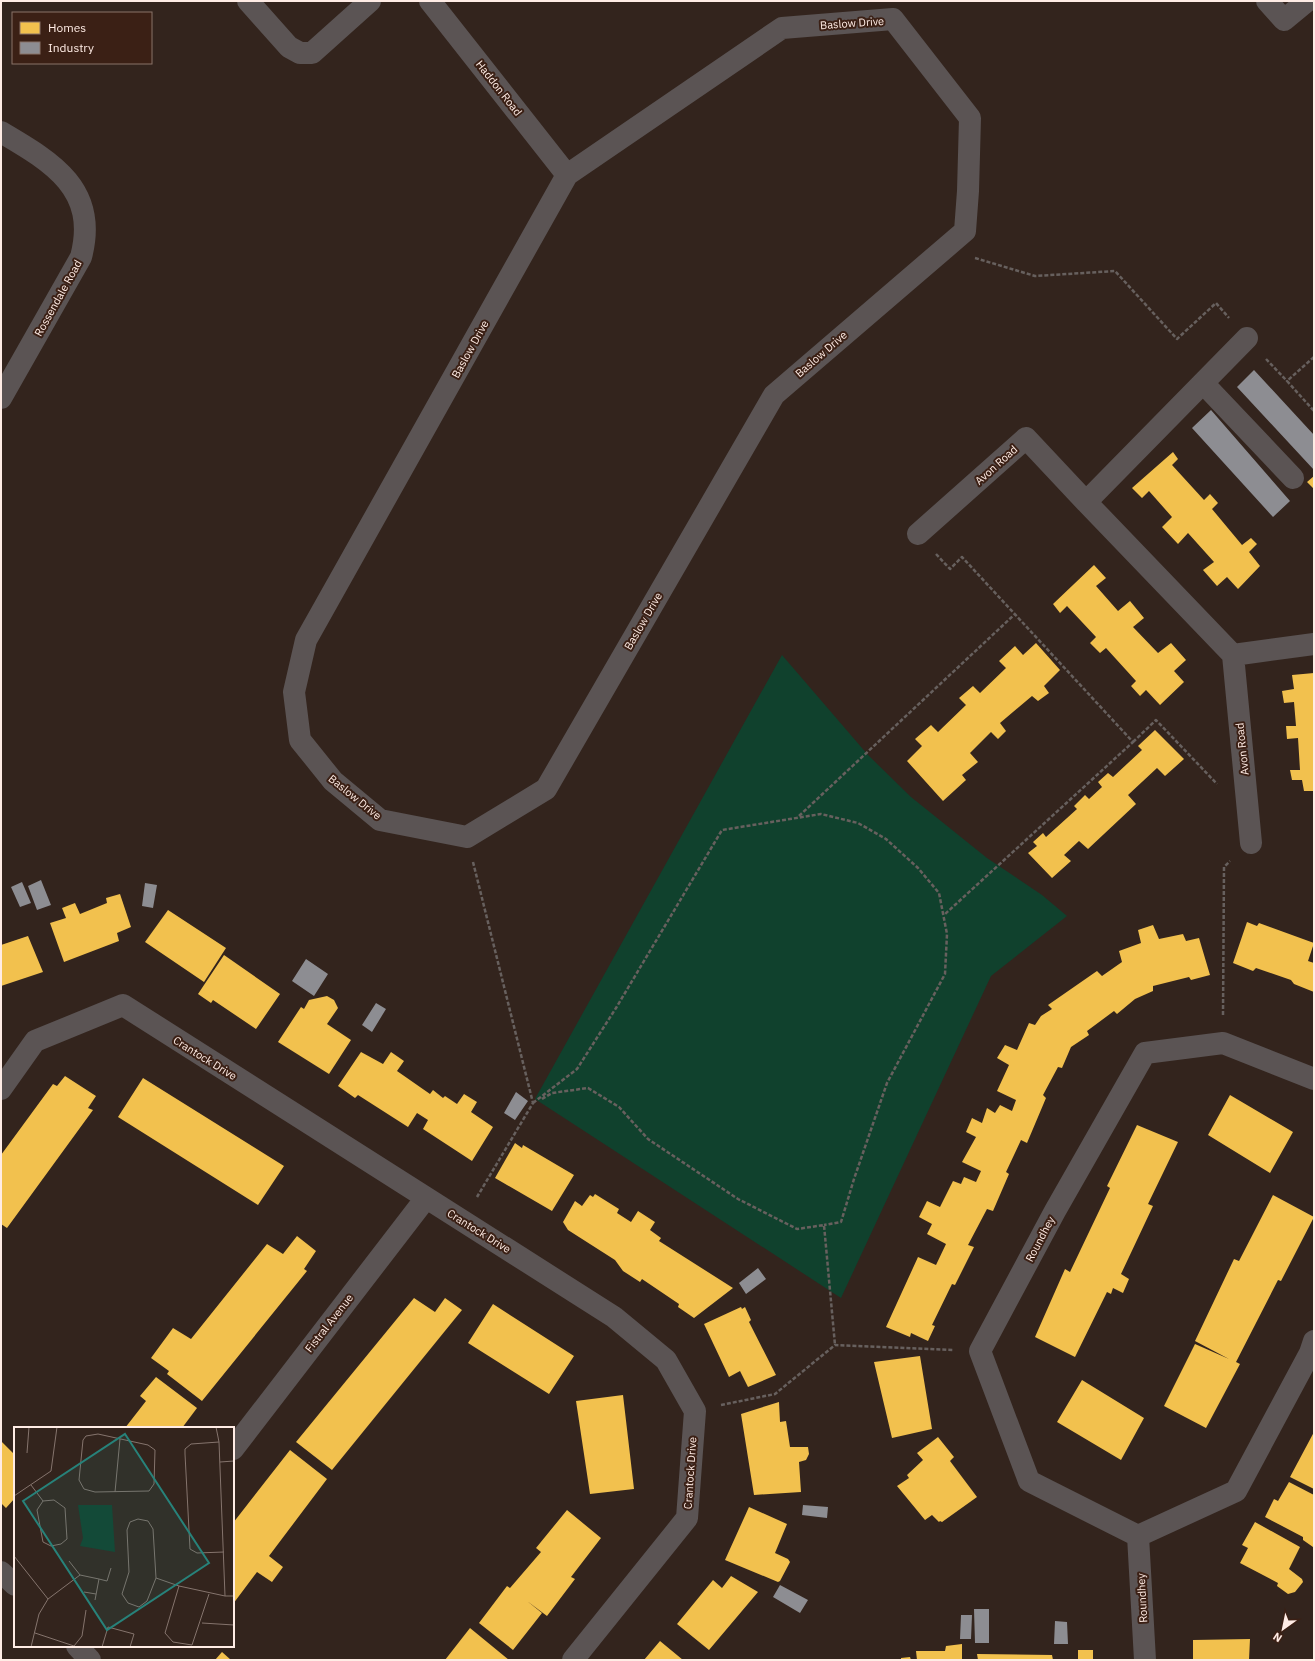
<svg xmlns="http://www.w3.org/2000/svg" width="1315" height="1661" font-family="'IBM Plex Sans',sans-serif">
  <rect width="100%" height="100%" fill="#33241d"/>
  <path fill="#10412d" d="M 782,655 L 868,755 L 911,797 L 987,858 L 1042,895 L 1067,916 L 991,976 L 841,1298 L 535,1099 Z"/>
  <path fill="#f2c14e" d="M 1173,452 L 1178,459 L 1172,465 L 1204,500 L 1210,494 L 1218,503 L 1212,509 L 1242,545 L 1251,538 L 1257,544 L 1249,552 L 1260,566 L 1238,589 L 1227,577 L 1217,586 L 1203,570 L 1214,562 L 1188,533 L 1178,544 L 1162,527 L 1172,517 L 1149,491 L 1142,498 L 1132,488 Z
    M 1314,476 L 1314,489 L 1307,482 Z
    M 1094,565 L 1106,578 L 1096,586 L 1118,611 L 1130,601 L 1144,618 L 1133,627 L 1158,653 L 1171,643 L 1186,660 L 1174,671 L 1184,682 L 1160,705 L 1146,690 L 1140,696 L 1131,686 L 1136,681 L 1106,648 L 1100,653 L 1090,643 L 1096,637 L 1067,606 L 1060,613 L 1053,604 Z
    M 1036,643 L 1060,670 L 1044,686 L 1049,693 L 1038,701 L 1032,696 L 1000,723 L 1006,731 L 998,739 L 991,732 L 970,753 L 978,762 L 962,775 L 966,780 L 943,801 L 907,761 L 922,746 L 915,739 L 931,725 L 938,732 L 966,705 L 959,698 L 973,686 L 980,693 L 1006,668 L 999,661 L 1015,646 L 1023,655 Z
    M 1314,673 L 1314,791 L 1304,791 L 1302,780 L 1292,780 L 1290,770 L 1300,770 L 1298,738 L 1287,739 L 1286,726 L 1296,726 L 1294,702 L 1284,703 L 1282,691 L 1294,689 L 1292,675 Z
    M 1155,730 L 1184,759 L 1165,776 L 1157,768 L 1128,795 L 1136,804 L 1088,849 L 1079,841 L 1064,855 L 1071,861 L 1052,878 L 1028,853 L 1037,846 L 1033,842 L 1043,833 L 1046,837 L 1077,809 L 1074,806 L 1085,795 L 1089,799 L 1102,787 L 1098,782 L 1108,773 L 1113,777 L 1142,750 L 1138,746 Z
    M 120,894 L 131,927 L 117,933 L 119,941 L 64,962 L 50,923 L 66,918 L 62,908 L 75,903 L 80,914 L 107,903 L 106,898 Z
    M 168,910 L 226,948 L 204,982 L 145,942 Z
    M 1247,922 L 1257,926 L 1259,923 L 1314,943 L 1308,961 L 1314,963 L 1314,992 L 1294,984 L 1291,980 L 1256,968 L 1253,971 L 1233,963 Z
    M 1153,925 L 1159,939 L 1183,934 L 1186,941 L 1199,938 L 1210,975 L 1191,980 L 1189,977 L 1153,986 L 1153,991 L 1135,999 L 1117,1014 L 1114,1011 L 1087,1031 L 1089,1035 L 1071,1047 L 1062,1068 L 1058,1067 L 1043,1095 L 1046,1098 L 1027,1143 L 1021,1140 L 1006,1172 L 1009,1174 L 993,1211 L 987,1209 L 968,1245 L 974,1247 L 955,1285 L 952,1284 L 932,1325 L 935,1326 L 928,1341 L 911,1333 L 910,1337 L 886,1327 L 918,1257 L 936,1265 L 946,1244 L 927,1234 L 932,1224 L 919,1217 L 927,1201 L 940,1207 L 953,1181 L 961,1184 L 964,1177 L 976,1182 L 981,1171 L 962,1162 L 976,1137 L 966,1132 L 972,1118 L 982,1123 L 987,1108 L 995,1113 L 1000,1105 L 1012,1111 L 1016,1100 L 997,1091 L 1009,1065 L 997,1058 L 1005,1045 L 1017,1050 L 1029,1023 L 1035,1025 L 1041,1016 L 1052,1009 L 1048,1005 L 1097,971 L 1102,976 L 1122,962 L 1119,951 L 1141,943 L 1138,930 Z
    M 28,936 L 43,972 L 1,986 L 1,945 Z
    M 224,955 L 280,994 L 256,1029 L 213,1000 L 211,1003 L 198,994 Z
    M 327,996 L 334,1000 L 338,1008 L 327,1024 L 351,1040 L 329,1074 L 278,1042 L 301,1007 L 304,1009 L 309,1000 Z
    M 361,1052 L 383,1064 L 391,1052 L 404,1061 L 397,1071 L 430,1094 L 433,1090 L 443,1098 L 445,1096 L 457,1104 L 464,1094 L 477,1102 L 471,1112 L 493,1127 L 472,1161 L 423,1129 L 428,1120 L 417,1113 L 408,1127 L 358,1095 L 355,1098 L 338,1086 Z
    M 65,1076 L 96,1096 L 88,1108 L 93,1110 L 7,1228 L 1,1224 L 1,1155 L 53,1084 L 57,1086 Z
    M 143,1078 L 284,1166 L 258,1205 L 118,1117 Z
    M 1230,1095 L 1293,1132 L 1270,1173 L 1208,1135 Z
    M 1137,1125 L 1178,1142 L 1148,1204 L 1153,1206 L 1121,1274 L 1129,1279 L 1123,1293 L 1113,1288 L 1111,1294 L 1107,1292 L 1075,1357 L 1035,1337 L 1065,1269 L 1070,1272 L 1110,1188 L 1107,1186 Z
    M 515,1143 L 522,1148 L 523,1145 L 574,1175 L 552,1211 L 495,1178 Z
    M 595,1194 L 619,1209 L 617,1213 L 631,1222 L 638,1211 L 655,1222 L 650,1230 L 661,1238 L 659,1241 L 733,1288 L 694,1318 L 678,1307 L 679,1304 L 642,1279 L 640,1282 L 623,1271 L 615,1260 L 568,1230 L 563,1222 L 575,1201 L 582,1206 L 590,1195 L 593,1197 Z
    M 1273,1195 L 1314,1217 L 1281,1281 L 1278,1280 L 1236,1362 L 1240,1364 L 1206,1428 L 1164,1406 L 1195,1344 L 1229,1359 L 1195,1341 L 1234,1259 L 1239,1261 Z
    M 297,1236 L 316,1251 L 304,1269 L 307,1271 L 202,1401 L 167,1374 L 169,1371 L 151,1358 L 173,1328 L 191,1339 L 267,1244 L 283,1254 Z
    M 414,1298 L 435,1312 L 445,1298 L 462,1310 L 332,1470 L 296,1442 Z
    M 493,1304 L 574,1356 L 549,1394 L 468,1343 Z
    M 741,1307 L 742,1309 L 745,1307 L 751,1320 L 749,1322 L 776,1375 L 748,1387 L 740,1371 L 729,1377 L 704,1324 Z
    M 920,1356 L 932,1429 L 892,1438 L 874,1362 Z
    M 156,1377 L 197,1408 L 182,1428 L 125,1428 L 146,1401 L 140,1396 Z
    M 1082,1380 L 1144,1418 L 1121,1460 L 1057,1422 Z
    M 623,1395 L 634,1489 L 590,1494 L 576,1401 Z
    M 779,1402 L 780,1422 L 786,1421 L 790,1447 L 808,1447 L 809,1454 L 806,1460 L 799,1462 L 801,1492 L 754,1495 L 741,1414 Z
    M 1314,1432 L 1314,1489 L 1290,1477 Z
    M 938,1437 L 954,1457 L 950,1461 L 977,1497 L 942,1522 L 940,1521 L 939,1522 L 932,1515 L 925,1520 L 897,1486 L 909,1478 L 907,1475 L 923,1460 L 917,1453 Z
    M 1,1441 L 15,1455 L 15,1498 L 6,1508 L 1,1503 Z
    M 290,1450 L 327,1479 L 269,1556 L 283,1567 L 272,1582 L 257,1572 L 233,1604 L 233,1523 Z
    M 1289,1482 L 1314,1495 L 1313,1547 L 1303,1540 L 1303,1537 L 1265,1517 L 1274,1499 L 1278,1501 Z
    M 749,1507 L 787,1524 L 775,1553 L 788,1559 L 790,1562 L 780,1581 L 778,1582 L 725,1560 Z
    M 567,1510 L 601,1538 L 571,1577 L 575,1579 L 547,1616 L 527,1601 L 542,1613 L 513,1650 L 479,1623 L 507,1586 L 510,1588 L 541,1552 L 536,1548 Z
    M 1255,1522 L 1300,1547 L 1289,1569 L 1302,1579 L 1303,1582 L 1295,1592 L 1288,1594 L 1277,1586 L 1278,1583 L 1240,1563 L 1248,1548 L 1242,1545 Z
    M 731,1576 L 758,1592 L 709,1650 L 677,1624 L 713,1580 L 722,1588 Z
    M 470,1628 L 509,1660 L 445,1660 Z
    M 1250,1639 L 1249,1660 L 1193,1660 L 1193,1640 Z
    M 660,1641 L 683,1660 L 644,1660 Z
    M 962,1644 L 962,1660 L 917,1660 L 916,1651 L 945,1651 L 946,1646 Z
    M 1078,1650 L 1093,1650 L 1093,1660 L 1078,1660 Z
    M 222,1652 L 231,1660 L 215,1660 Z
    M 977,1654 L 1052,1655 L 1053,1660 L 978,1660 Z
    M 910,1657 L 911,1660 L 901,1660 L 901,1658 Z"/>
  <path fill="#8d8d92" d="M 1254,370 L 1314,435 L 1314,470 L 1237,387 Z
    M 1211,410 L 1290,501 L 1273,517 L 1192,428 Z
    M 41,880 L 51,905 L 37,910 L 28,886 Z
    M 22,882 L 31,903 L 20,907 L 11,887 Z
    M 145,883 L 157,885 L 153,908 L 142,906 Z
    M 306,959 L 328,974 L 314,996 L 292,981 Z
    M 376,1003 L 386,1009 L 372,1032 L 362,1025 Z
    M 516,1092 L 528,1101 L 515,1120 L 504,1113 Z
    M 758,1268 L 766,1279 L 746,1294 L 739,1283 Z
    M 803,1505 L 828,1507 L 827,1518 L 802,1515 Z
    M 780,1585 L 808,1600 L 800,1613 L 773,1597 Z
    M 974,1609 L 989,1609 L 989,1643 L 975,1643 Z
    M 961,1615 L 972,1615 L 971,1639 L 960,1639 Z
    M 1055,1621 L 1067,1622 L 1068,1644 L 1054,1644 Z"/>
  <g fill="none" stroke-linecap="round" stroke-linejoin="round">
    <path stroke="#67605e" stroke-width="2.5" stroke-dasharray="4 2" stroke-linecap="butt" d="M 975,258 L 1035,276 L 1115,271 L 1177,339 L 1216,303 L 1229,318
      M 1314,357 L 1287,381 L 1314,411
      M 1266,359 L 1287,381
      M 936,554 L 950,569 L 962,557 L 1133,742 L 944,915
      M 1133,742 L 1156,720 L 1217,784
      M 799,816 L 1015,614
      M 473,862 L 533,1103 L 477,1197
      M 1223,1015 L 1224,867 L 1230,861
      M 542,1099 L 552,1093 L 588,1088 L 619,1107 L 648,1139 L 738,1199 L 797,1229 L 824,1225 L 835,1345
      M 533,1103 L 577,1069 L 616,1008 L 722,830 L 821,814 L 858,823 L 886,839 L 918,868 L 939,893 L 947,934 L 945,974 L 887,1083 L 854,1179 L 841,1222 L 824,1225
      M 721,1405 L 775,1394 L 835,1345 L 953,1350"/>
    <path stroke="#5b5454" stroke-width="22" d="M 248,1 L 289,47 L 300,53 L 312,53 L 370,1
      M 430,1 L 567,175
      M 1267,1 L 1284,20 L 1307,1
      M 893,19 L 970,118 L 968,191 L 965,231 L 774,395 L 546,789 L 467,837 L 380,820 L 333,781 L 300,740 L 294,692 L 306,640 L 567,175 L 782,28 Z
      M 1,132 C 52,162 99,189 81,257 L 1,398
      M 1247,338 L 1086,502 L 1233,655 L 1314,644
      M 1203,383 L 1293,478
      M 918,534 L 1026,438 L 1086,502
      M 1233,655 L 1251,843
      M 1314,1079 L 1223,1043 L 1145,1053 L 1055,1211 L 980,1351 L 1029,1481 L 1138,1536 L 1236,1491 L 1310,1353 L 1314,1341
      M 1,1089 L 35,1041 L 123,1005 L 614,1317 L 666,1360 L 695,1411 L 687,1518 L 573,1660
      M 233,1449 L 426,1198
      M 1138,1536 L 1145,1660
      M 1,1572 L 15,1585
      M 77,1646 L 90,1660"/>
  </g>
  <g text-anchor="middle" stroke-width="4" stroke-linejoin="round" paint-order="stroke">
    <g font-size="11" fill="#ffece5" stroke="#3b2015">
      <text transform="translate(852 23) rotate(-4)" y="4">Baslow Drive</text>
      <text transform="translate(499 88) rotate(52)" y="4">Haddon Road</text>
      <text transform="translate(58 298) rotate(-61)" y="4">Rossendale Road</text>
      <text transform="translate(470 349) rotate(-61)" y="4">Baslow Drive</text>
      <text transform="translate(821 354) rotate(-41)" y="4">Baslow Drive</text>
      <text transform="translate(996 465) rotate(-42)" y="4">Avon Road</text>
      <text transform="translate(643 621) rotate(-60)" y="4">Baslow Drive</text>
      <text transform="translate(1242 749) rotate(-96)" y="4">Avon Road</text>
      <text transform="translate(355 797) rotate(39)" y="4">Baslow Drive</text>
      <text transform="translate(205 1058) rotate(32)" y="4">Crantock Drive</text>
      <text transform="translate(479 1231) rotate(32)" y="4">Crantock Drive</text>
      <text transform="translate(1040 1239) rotate(-62)" y="4">Roundhey</text>
      <text transform="translate(329 1323) rotate(-52)" y="4">Fistral Avenue</text>
      <text transform="translate(690 1473) rotate(-86)" y="4">Crantock Drive</text>
      <text transform="translate(1142 1598) rotate(-93)" y="4">Roundhey</text>
    </g>
  </g>
  <g transform="translate(14 1427)">
    <rect width="220" height="220" fill="#33241d"/>
    <path d="M 64,78 L 98,78 L 101,125 L 66,119 L 69,111 Z" fill="#10412d"/>
    <path fill="none" stroke="#85746d" stroke-width="1" d="M 202,0 L 205,15 L 211,169 L 220,169M 84,7 L 134,18 L 141,23 L 140,57 L 135,64 L 81,65 L 70,62 L 65,53 L 69,13 L 72,9 ZM 205,15 L 177,17 L 171,22 L 171,27 L 176,122 L 183,126 L 210,125M 13,26 L 15,0M 206,35 L 220,34M 17,58 L 29,74M 101,65 L 106,12M 0,69 L 37,44 L 43,0M 40,73 L 51,81 L 53,112 L 47,117 L 37,119 L 29,115 L 23,83 L 29,74 ZM 124,92 L 134,94 L 139,102 L 142,151 L 133,174 L 125,180 L 114,176 L 108,167 L 115,145 L 113,103 L 116,95 ZM 0,129 L 34,172M 55,134 L 66,148M 142,151 L 165,159 L 211,169M 85,152 L 93,154 L 97,141M 165,159 L 151,206 L 159,215 L 178,218 L 195,167M 70,165 L 82,167M 188,196 L 220,198M 21,206 L 60,219 L 68,209 L 72,183M 17,220 L 25,187 L 34,172 L 66,148 L 85,152 L 81,173M 88,220 L 94,200 L 120,207 L 116,220"/>
    <path fill="#27827a" fill-opacity="0.15" stroke="#27827a" stroke-width="2" d="M 111,7 L 195,136 L 93,203 L 9,74 Z"/>
    <rect width="220" height="220" fill="none" stroke="#ffece5" stroke-width="2"/>
  </g>
  <rect width="1315" height="1661" fill="none" stroke="#ffece5" stroke-width="4"/>
  <rect x="12" y="12" width="140" height="52" fill="#3b2015" stroke="#897268"/>
  <rect x="20" y="22" width="20" height="12" fill="#f2c14e" stroke="#897268"/>
  <text x="48" y="32" font-size="12" fill="#ffece5">Homes</text>
  <rect x="20" y="42" width="20" height="12" fill="#8d8d92" stroke="#897268"/>
  <text x="48" y="52" font-size="12" fill="#ffece5">Industry</text>
  <g transform="translate(1283 1629) rotate(213)" stroke="#3b2015" stroke-width="3" paint-order="stroke">
  <path d="M0-3L7 15L0 10L-7 15Z" fill="#ffece5"/>
  <text y="-6" font-size="11" font-weight="bold" text-anchor="middle" fill="#ffece5">N</text>
  </g>
</svg>
